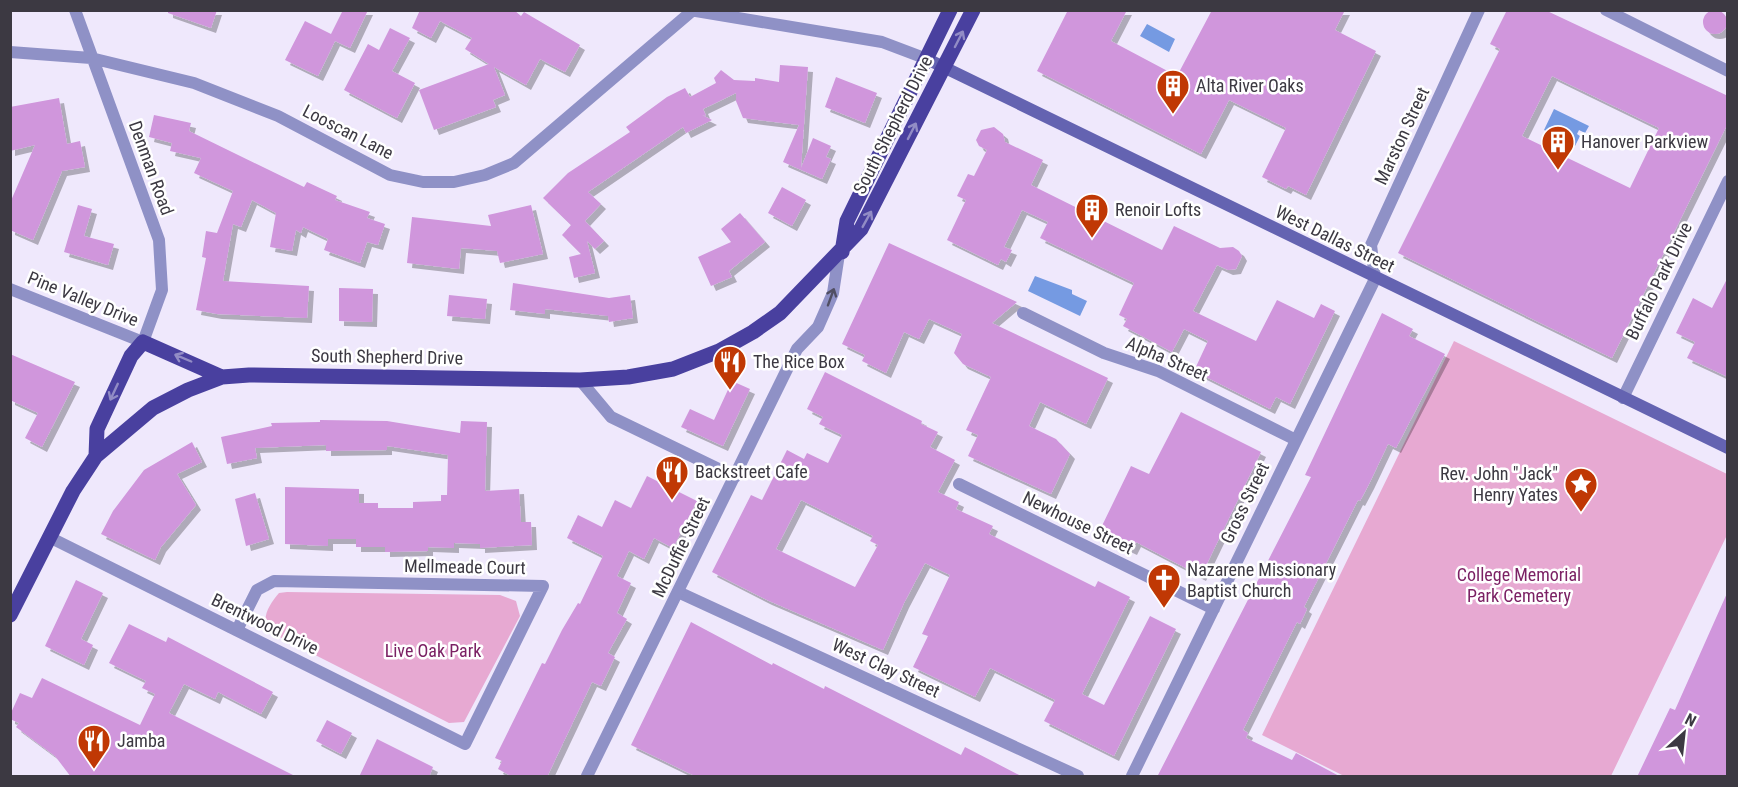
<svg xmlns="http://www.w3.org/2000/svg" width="1738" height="787" font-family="'Roboto Condensed',sans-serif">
  <defs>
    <filter id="shadow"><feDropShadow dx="5" dy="5" stdDeviation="0" flood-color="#0004"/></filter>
  </defs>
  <rect width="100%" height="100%" fill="#efe8fc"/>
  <path fill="#e7a9d2" d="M 1454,341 L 1727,474 L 1727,535 L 1611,776 L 1344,776 L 1262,735 Z
    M 287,592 L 500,595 L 516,601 L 520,616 L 464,722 L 449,723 L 268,631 C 261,616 270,604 279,593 Z"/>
  <path fill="#759ae2" d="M 1147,24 L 1175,39 L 1169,52 L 1140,36 Z
    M 1554,109 L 1589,126 L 1585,133 L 1579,130 L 1577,134 L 1580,136 L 1575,146 L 1544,130 Z
    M 1035,276 L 1072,290 L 1072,294 L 1087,301 L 1080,316 L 1028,291 Z"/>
  <path fill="#d096dc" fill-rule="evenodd" filter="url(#shadow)" d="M 168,10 L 217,10 L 211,28 L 168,13 Z
    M 343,10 L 368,10 L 350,48 L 335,41 L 318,76 L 285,60 L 305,21 L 331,34 Z
    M 420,10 L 514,10 L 521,16 L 524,12 L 580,45 L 565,72 L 540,59 L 526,85 L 494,67 L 505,95 L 493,100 L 496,107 L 434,130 L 419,90 L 489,64 L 465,49 L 472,38 L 440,21 L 431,38 L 412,28 Z
    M 1068,10 L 1127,10 L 1111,41 L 1177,76 L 1212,10 L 1345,10 L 1335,30 L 1376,51 L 1306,195 L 1288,186 L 1286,189 L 1262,177 L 1286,128 L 1229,100 L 1201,154 L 1037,71 Z
    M 1507,10 L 1545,10 L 1728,96 L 1728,123 L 1612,358 L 1398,253 L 1500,49 L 1490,44 ZM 1552,76 L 1659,128 L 1630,188 L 1522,136 Z
    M1703 22a12 12 0 1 1 24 0a12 12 0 1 1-24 0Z
    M 390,28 L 410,38 L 392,71 L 415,83 L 397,118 L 344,90 L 368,44 L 379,50 Z
    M 780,65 L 808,67 L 801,168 L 813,138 L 831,146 L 826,157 L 831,159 L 822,179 L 783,162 L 799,125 L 743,118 L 736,101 L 736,93 L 703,109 L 706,116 L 702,115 L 712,120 L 686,133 L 683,127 L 588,192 L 601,204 L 585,221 L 604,241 L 595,249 L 587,241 L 595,273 L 574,278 L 569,257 L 581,254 L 562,235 L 571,225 L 543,198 L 568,173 L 630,132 L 626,127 L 667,97 L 685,88 L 690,97 L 716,83 L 714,78 L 721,70 L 734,80 L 755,81 L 755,78 L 779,82 Z
    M 836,77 L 877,93 L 865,123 L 825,107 Z
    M 59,98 L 67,144 L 80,141 L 85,167 L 62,171 L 33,240 L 10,230 L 10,203 L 35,145 L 10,151 L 10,107 Z
    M 154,115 L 191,123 L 189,131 L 304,187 L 307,182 L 337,196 L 335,200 L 370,212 L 367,218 L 385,224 L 378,245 L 367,242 L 360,263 L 324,250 L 328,239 L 303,227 L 301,233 L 296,230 L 292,251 L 270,247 L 276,213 L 252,200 L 241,227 L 233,224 L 223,281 L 309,286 L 307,318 L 217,314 L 196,310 L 206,258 L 202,257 L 206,231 L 217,233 L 233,191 L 194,173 L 201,158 L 170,151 L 172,143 L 149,137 Z
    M 994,127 L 1003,134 L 1005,142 L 1043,160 L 1031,185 L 1162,250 L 1174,226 L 1220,248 L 1233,247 L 1239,251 L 1242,256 L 1236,269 L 1228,270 L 1217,265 L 1193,311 L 1256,341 L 1277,300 L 1314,318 L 1321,304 L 1335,311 L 1290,404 L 1276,397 L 1270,409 L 1194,371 L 1208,341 L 1184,329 L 1172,352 L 1123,326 L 1127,319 L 1119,315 L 1134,283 L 1040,238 L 1048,222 L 1022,210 L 1004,247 L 1012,250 L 1006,262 L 1001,259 L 998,265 L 947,240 L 966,200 L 957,196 L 968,174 L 974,176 L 987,150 L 979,146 L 976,140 L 981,130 Z
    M 782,187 L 806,200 L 792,226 L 768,213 Z
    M 78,205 L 92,209 L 84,236 L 114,244 L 108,265 L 64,252 Z
    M 531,205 L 543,254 L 500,263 L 497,251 L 461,248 L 459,269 L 407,263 L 412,217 L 491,226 L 488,215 Z
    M 740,213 L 765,242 L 729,271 L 732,277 L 711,286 L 698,257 L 731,242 L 721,229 Z
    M 889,243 L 1017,302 L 992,323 L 1108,378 L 1086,424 L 1040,402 L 1029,426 L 1056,439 L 1070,454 L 1051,494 L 968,456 L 978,435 L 966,430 L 991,377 L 963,364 L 954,353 L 962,334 L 929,319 L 919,339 L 904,332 L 886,373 L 862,361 L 865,355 L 842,344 Z
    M 1728,277 L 1728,377 L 1687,358 L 1695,342 L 1676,333 L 1693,298 L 1712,308 Z
    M 513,283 L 609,298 L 630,295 L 633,318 L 609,322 L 608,316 L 545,309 L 545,314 L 510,310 Z
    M 339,288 L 373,289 L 372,322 L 339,321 Z
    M 449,295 L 487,299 L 485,319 L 447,316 Z
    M 1382,313 L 1413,329 L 1409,336 L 1445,354 L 1396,448 L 1388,444 L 1369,484 L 1360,501 L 1358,500 L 1304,607 L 1307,609 L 1300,624 L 1297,622 L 1243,730 L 1248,733 L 1246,738 L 1292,760 L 1296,753 L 1341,777 L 1157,777 L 1311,477 L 1305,475 Z
    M 10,354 L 75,382 L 42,447 L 25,438 L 38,413 L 10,400 Z
    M 825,372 L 922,421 L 921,424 L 938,432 L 930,447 L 955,460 L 938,492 L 959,502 L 956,509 L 993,526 L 989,534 L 1095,587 L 1098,581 L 1130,597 L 1082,694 L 1104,705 L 1150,616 L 1176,629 L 1114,756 L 1044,721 L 1055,700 L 990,668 L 975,697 L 913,667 L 928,636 L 922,634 L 950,575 L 925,563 L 904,603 L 883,650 L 767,600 L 712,572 L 751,495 L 762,500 L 787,450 L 804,459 L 807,453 L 828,463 L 842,435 L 819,424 L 823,417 L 807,409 ZM 801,500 L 873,536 L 870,541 L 878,545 L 855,587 L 776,549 Z
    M 732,381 L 750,389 L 723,446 L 681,427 L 690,409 L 714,420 Z
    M 1181,412 L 1261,452 L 1201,576 L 1136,542 L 1132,550 L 1098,534 L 1131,466 L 1149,474 Z
    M 320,420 L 387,421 L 460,433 L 461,421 L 487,422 L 485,491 L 519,489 L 521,522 L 531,522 L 532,545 L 480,548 L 480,544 L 454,543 L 454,548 L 428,547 L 428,551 L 385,552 L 385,547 L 356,547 L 356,539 L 328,539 L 328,546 L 285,544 L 285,487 L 359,489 L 359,503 L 378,503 L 378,508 L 413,508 L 413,502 L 441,501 L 441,495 L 447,495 L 448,455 L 387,446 L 387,450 L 326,451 L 326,445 L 255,448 L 257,458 L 227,464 L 221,437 L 272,426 L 271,423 L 320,422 Z
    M 192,442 L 202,462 L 177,474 L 196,505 L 161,547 L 155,560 L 101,534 L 113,511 L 144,470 Z
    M 647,476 L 697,501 L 673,548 L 654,538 L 644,559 L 629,551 L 617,576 L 631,583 L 617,613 L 627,619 L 608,653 L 615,657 L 601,686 L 592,682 L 547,777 L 513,777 L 498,769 L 502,761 L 495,758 L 542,663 L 545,664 L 562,630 L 578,603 L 580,604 L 603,556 L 567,538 L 578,515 L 602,527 L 615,500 L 631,508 Z
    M 255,493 L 269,539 L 246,546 L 235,499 Z
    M 76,580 L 103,593 L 81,639 L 93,645 L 84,665 L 45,646 Z
    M 1728,591 L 1728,777 L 1637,777 L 1670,708 L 1675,710 Z
    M 691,622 L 772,665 L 773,663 L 824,689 L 825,686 L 961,755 L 965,747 L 1023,777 L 697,777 L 631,745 Z
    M 129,624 L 166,642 L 168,637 L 273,692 L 261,714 L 218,692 L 215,699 L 184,684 L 169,713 L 297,777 L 71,777 L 55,756 L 16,727 L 19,723 L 10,719 L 10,715 L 20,693 L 32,698 L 42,678 L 140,725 L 155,694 L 142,688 L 146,681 L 109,663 Z
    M 327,720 L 352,733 L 341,754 L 316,741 Z
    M 377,739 L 433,767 L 429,777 L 359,777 Z"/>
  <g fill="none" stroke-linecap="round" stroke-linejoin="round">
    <path stroke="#8f91c6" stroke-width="12" d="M 690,10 L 882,42 L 927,59
      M 1606,10 L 1728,71
      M 10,52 L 91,58 L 194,83 L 278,116 L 390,175 L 423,182 L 454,182 L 485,175 L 514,163 L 692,11
      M 10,289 L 143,342 L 162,290 L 159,240 L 75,10
      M 1023,313 L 1104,353 L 1158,371 L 1296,440
      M 1623,398 L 1728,181
      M 959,484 L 1214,609
      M 49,537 L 465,744 L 543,586 L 274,581 L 257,590 L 237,630
      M 678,592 L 1078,776
      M 1132,776 L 1375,279 L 1371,245 L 1479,10"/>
    <path stroke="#8f91c6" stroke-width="12" d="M 580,380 L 611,417 L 735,477
      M 587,776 L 797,349 L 818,327 L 833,293 L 839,254"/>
    <path stroke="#6463b1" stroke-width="12" d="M 927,59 L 1728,448"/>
    <path stroke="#49409f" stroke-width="15" d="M 842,252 L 847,221 L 950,10
      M 96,456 L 97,429 L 131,356 L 143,342 L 222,377
      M 10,615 L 73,491 L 96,456 L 153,408 L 188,390 L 222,377 L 249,375 L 580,380 L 628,377 L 673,369 L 719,351 L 753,332 L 780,313 L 861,229 L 973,10"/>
  </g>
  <defs><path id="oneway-shaft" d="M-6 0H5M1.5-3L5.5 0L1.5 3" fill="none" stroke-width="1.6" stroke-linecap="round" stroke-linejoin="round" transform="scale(1.5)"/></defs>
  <g stroke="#928cc5">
    <use href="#oneway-shaft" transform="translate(959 39) rotate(-63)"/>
    <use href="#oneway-shaft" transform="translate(912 131) rotate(-63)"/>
    <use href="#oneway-shaft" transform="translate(867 219) rotate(-61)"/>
    <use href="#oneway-shaft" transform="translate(183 358) rotate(-157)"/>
    <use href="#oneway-shaft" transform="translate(114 392) rotate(115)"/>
  </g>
  <use stroke="#514f63" href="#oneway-shaft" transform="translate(831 297) rotate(-70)"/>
  <defs>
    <g id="building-pin" transform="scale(1.725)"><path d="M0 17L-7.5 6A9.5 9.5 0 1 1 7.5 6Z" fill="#c03804" stroke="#fff"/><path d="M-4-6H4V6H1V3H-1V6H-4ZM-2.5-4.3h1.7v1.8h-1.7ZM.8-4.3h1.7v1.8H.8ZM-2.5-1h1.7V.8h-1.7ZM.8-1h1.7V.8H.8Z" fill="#fff"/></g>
    <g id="restaurant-pin" transform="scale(1.725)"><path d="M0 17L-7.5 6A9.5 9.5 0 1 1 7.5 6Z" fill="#c03804" stroke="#fff"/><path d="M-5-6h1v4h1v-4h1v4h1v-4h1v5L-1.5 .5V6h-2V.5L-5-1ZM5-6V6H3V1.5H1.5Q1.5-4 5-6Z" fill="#fff"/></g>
    <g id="sight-pin" transform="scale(1.725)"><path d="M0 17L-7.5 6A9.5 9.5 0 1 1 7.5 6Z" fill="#c03804" stroke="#fff"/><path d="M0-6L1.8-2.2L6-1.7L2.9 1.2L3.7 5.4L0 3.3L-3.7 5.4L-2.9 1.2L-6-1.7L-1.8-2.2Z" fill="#fff"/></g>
    <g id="church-pin" transform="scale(1.725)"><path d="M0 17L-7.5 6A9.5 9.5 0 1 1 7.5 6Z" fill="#c03804" stroke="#fff"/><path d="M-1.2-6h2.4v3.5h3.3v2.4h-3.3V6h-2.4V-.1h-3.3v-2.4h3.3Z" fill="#fff"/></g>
  </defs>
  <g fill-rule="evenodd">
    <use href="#building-pin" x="1173" y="86"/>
    <use href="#building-pin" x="1558" y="142"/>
    <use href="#building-pin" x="1092" y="210"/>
    <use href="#restaurant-pin" x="730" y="362"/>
    <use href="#restaurant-pin" x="672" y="472"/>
    <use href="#sight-pin" x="1581" y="484"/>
    <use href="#church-pin" x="1164" y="580"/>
    <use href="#restaurant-pin" x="94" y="741"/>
  </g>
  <g text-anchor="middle" stroke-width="5" stroke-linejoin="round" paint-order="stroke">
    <g font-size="18" fill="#3c3942" stroke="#fff" text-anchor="start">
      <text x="1196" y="92">Alta River Oaks</text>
      <text x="1581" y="148">Hanover Parkview</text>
      <text x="1115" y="216">Renoir Lofts</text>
      <text x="753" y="368">The Rice Box</text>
      <text x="695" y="478">Backstreet Cafe</text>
      <text x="1558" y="480" text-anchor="end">Rev. John "Jack"<tspan x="1558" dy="21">Henry Yates</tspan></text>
      <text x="1187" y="576">Nazarene Missionary<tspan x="1187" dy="21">Baptist Church</tspan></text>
      <text x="117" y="747">Jamba</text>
    </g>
    <g font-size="18" fill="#3c3942" stroke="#fff">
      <text transform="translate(893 125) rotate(-63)" y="6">South Shepherd Drive</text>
      <text transform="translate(348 132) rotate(27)" y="6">Looscan Lane</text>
      <text transform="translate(1402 136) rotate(-65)" y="6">Marston Street</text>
      <text transform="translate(151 168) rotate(70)" y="6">Denman Road</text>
      <text transform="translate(1335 239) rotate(26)" y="6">West Dallas Street</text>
      <text transform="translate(1659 281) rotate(-64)" y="6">Buffalo Park Drive</text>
      <text transform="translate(83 299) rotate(22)" y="6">Pine Valley Drive</text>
      <text transform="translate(387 357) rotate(1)" y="6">South Shepherd Drive</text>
      <text transform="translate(1167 359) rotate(23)" y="6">Alpha Street</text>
      <text transform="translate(1245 503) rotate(-64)" y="6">Gross Street</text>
      <text transform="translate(1078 523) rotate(26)" y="6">Newhouse Street</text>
      <text transform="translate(681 547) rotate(-64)" y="6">McDuffie Street</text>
      <text transform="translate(465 567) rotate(1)" y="6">Mellmeade Court</text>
      <text transform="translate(265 624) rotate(26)" y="6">Brentwood Drive</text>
      <text transform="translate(886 668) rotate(25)" y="6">West Clay Street</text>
    </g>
    <g font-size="18" fill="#7b2164" stroke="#fff">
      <text x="1519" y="581">College Memorial<tspan x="1519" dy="21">Park Cemetery</tspan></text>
      <text x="433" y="657">Live Oak Park</text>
    </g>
  </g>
  <rect width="1738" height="787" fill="none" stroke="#3c3942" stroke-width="24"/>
  <g transform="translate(1684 733) rotate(27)" stroke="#ffffff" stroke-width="4.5" paint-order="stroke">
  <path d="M0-4.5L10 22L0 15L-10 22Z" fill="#3c3942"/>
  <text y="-9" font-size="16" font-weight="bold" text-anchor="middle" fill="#3c3942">N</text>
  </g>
</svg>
